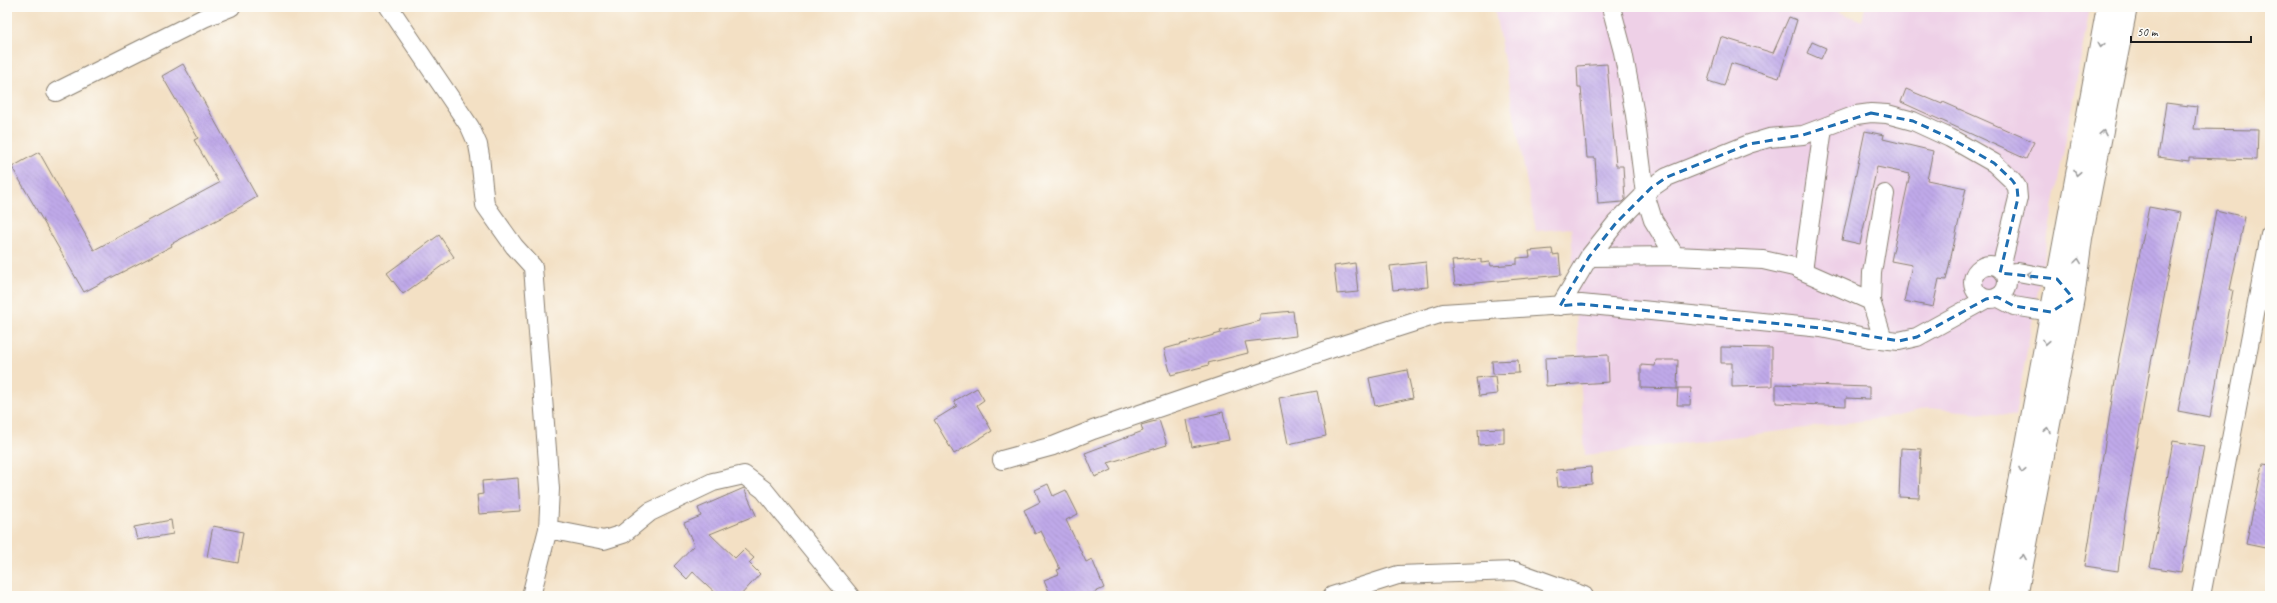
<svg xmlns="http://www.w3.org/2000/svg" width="2277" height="603" font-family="Caveat,sans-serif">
  <defs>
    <pattern id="building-back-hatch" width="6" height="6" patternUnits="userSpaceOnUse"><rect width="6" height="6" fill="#bfa9e9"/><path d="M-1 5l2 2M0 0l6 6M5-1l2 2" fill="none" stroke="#a491c7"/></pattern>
  </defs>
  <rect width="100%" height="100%" fill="#fdfcf7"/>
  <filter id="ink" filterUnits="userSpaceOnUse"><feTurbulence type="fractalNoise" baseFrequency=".025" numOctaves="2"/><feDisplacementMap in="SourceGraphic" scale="8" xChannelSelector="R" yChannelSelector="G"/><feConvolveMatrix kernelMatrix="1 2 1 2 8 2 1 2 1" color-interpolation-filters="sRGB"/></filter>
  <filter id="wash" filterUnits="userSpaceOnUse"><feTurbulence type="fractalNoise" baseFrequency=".012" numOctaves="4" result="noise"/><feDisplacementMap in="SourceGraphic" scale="16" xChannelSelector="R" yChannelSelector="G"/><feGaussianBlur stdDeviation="0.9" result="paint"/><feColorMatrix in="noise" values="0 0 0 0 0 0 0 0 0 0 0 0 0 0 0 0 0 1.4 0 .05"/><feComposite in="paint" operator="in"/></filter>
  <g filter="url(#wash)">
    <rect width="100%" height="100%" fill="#f3e0c4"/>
    <path fill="#eed0e7" d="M 1494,7 L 1827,7 L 1862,21 L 1865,7 L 2090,7 L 2015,416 L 1928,408 L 1886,418 L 1585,455 L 1571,228 L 1536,231 Z"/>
    <g id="blocks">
      <path fill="url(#building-back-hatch)" d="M 1789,17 L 1797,20 L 1779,78 L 1731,63 L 1724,86 L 1708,81 L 1721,37 L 1773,53 Z
        M 1812,42 L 1826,48 L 1821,59 L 1807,53 Z
        M 183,64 L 257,197 L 232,212 L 171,244 L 172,246 L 84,292 L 12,167 L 39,152 L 94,250 L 219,183 L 194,140 L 198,138 L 162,76 Z
        M 1607,64 L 1616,166 L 1623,166 L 1625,199 L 1622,202 L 1598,204 L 1595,158 L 1587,158 L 1581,87 L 1578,87 L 1577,66 Z
        M 1906,89 L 1942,104 L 1943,102 L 2034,142 L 2026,159 L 1901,102 Z
        M 2166,103 L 2197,107 L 2194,129 L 2258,130 L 2257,160 L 2189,158 L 2189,161 L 2158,157 Z
        M 1865,131 L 1884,135 L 1883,139 L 1933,151 L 1927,180 L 1966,188 L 1946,280 L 1939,279 L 1933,307 L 1904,301 L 1912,265 L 1891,261 L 1910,174 L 1877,167 L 1860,244 L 1842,240 Z
        M 2149,207 L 2181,213 L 2151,363 L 2125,515 L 2118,571 L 2085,566 L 2119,357 Z
        M 2216,210 L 2245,217 L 2230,290 L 2233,290 L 2210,417 L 2178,411 Z
        M 439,235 L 454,257 L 403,294 L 387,273 Z
        M 1552,249 L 1553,255 L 1559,254 L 1561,275 L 1455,285 L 1452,261 L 1481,259 L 1481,263 L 1490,262 L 1491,266 L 1517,264 L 1517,258 L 1530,257 L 1529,251 Z
        M 1426,262 L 1428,287 L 1393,290 L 1390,266 Z
        M 1355,263 L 1358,292 L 1337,294 L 1334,266 Z
        M 1293,311 L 1296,336 L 1245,342 L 1248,353 L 1208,363 L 1209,365 L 1171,375 L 1164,349 L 1221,333 L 1220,331 L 1260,321 L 1260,314 Z
        M 1721,347 L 1772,348 L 1772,386 L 1732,387 L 1732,363 L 1721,363 Z
        M 1608,355 L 1609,382 L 1546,386 L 1545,358 Z
        M 1518,360 L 1519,373 L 1493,374 L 1492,361 Z
        M 1656,360 L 1678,360 L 1677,389 L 1641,388 L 1641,365 L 1655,366 Z
        M 1407,370 L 1413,398 L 1375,406 L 1369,378 Z
        M 1495,376 L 1497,394 L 1479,396 L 1476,378 Z
        M 1776,384 L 1869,387 L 1869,399 L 1846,398 L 1846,406 L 1776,403 Z
        M 977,388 L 984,400 L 977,405 L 992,431 L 954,454 L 934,420 L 957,406 L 954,401 Z
        M 1678,388 L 1691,388 L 1690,405 L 1677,405 Z
        M 1317,391 L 1326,436 L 1288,444 L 1279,398 Z
        M 1223,412 L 1229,440 L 1192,447 L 1187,420 Z
        M 1159,420 L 1167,445 L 1108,463 L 1112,470 L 1095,477 L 1085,453 L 1143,431 L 1141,425 Z
        M 1504,428 L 1504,443 L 1479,445 L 1478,429 Z
        M 2173,441 L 2204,446 L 2181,572 L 2150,567 Z
        M 1901,448 L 1921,449 L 1919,498 L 1899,497 Z
        M 2263,464 L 2270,465 L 2270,549 L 2246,544 Z
        M 1591,467 L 1592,484 L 1558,487 L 1556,470 Z
        M 518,478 L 520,511 L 479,514 L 477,495 L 483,494 L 482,481 Z
        M 1048,484 L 1053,496 L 1066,490 L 1078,514 L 1066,520 L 1086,562 L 1092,559 L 1104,588 L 1087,596 L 1051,596 L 1044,580 L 1059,574 L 1057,570 L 1060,569 L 1041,531 L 1035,534 L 1024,510 L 1040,502 L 1035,490 Z
        M 744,488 L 756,515 L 710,534 L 735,558 L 744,549 L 754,558 L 749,563 L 760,574 L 740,596 L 719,596 L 693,572 L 687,579 L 674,566 L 694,545 L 684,523 L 701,516 L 698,508 Z
        M 171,520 L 173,534 L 137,540 L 134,527 Z
        M 213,526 L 243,532 L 238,563 L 207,557 Z"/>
    </g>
  </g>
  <g filter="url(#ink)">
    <use href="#blocks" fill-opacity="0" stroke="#887e70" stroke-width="1"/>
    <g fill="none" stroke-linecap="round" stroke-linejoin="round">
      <g stroke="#887e70" stroke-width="20">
        <path id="minor" d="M 389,7 L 470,127 L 478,145 L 480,156 L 485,205 L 514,246 L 533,267 L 550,489 L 548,529 L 531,596
          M 1611,7 L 1623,52 L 1635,115 L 1645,194 L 1653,220 L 1675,256
          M 56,92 L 204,18 L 231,7
          M 1589,257 L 1675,256 L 1763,260 L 1794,267 L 1871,301
          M1973 282a17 17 0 1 1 34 0a17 17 0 1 1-34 0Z
          M 1803,271 L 1823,128
          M 1997,297 L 2014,306 L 2051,312 L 2073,298 L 2057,279 L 2018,272 L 2005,273
          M 1560,306 L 1589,257 L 1616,223 L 1651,188 L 1667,177 L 1749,144 L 1769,138 L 1803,135 L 1856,115 L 1871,113 L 1887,114 L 1913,121 L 1950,138 L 1994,163 L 2012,180 L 2017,187 L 2018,198 L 2001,268
          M 1883,339 L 1871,301 L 1872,273 L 1885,194
          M 1002,460 L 1053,446 L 1093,430 L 1336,347 L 1443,313 L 1581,304 L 1821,328 L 1870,338 L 1899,341 L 1917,337 L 1986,299
          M 548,529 L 604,540 L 623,534 L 650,512 L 713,482 L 744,475 L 764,490 L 850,596
          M 1332,596 L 1398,575 L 1515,571 L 1584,596
          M 2201,596 L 2270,235"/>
      </g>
      <g stroke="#887e70" stroke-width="24">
        <path id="primary" d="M 1999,596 L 2108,7
          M 2016,596 L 2073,298 L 2081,238 L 2126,7"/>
      </g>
      <use href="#minor" stroke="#fff" stroke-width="18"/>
      <use href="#primary" stroke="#fff" stroke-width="22"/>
    </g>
    <defs><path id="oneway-chevron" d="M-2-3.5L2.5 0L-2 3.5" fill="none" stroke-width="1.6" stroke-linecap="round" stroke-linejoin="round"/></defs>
    <g stroke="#999">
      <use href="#oneway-chevron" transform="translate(2101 45) rotate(100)"/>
      <use href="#oneway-chevron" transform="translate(2103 133) rotate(-79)"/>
      <use href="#oneway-chevron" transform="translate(2077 173) rotate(101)"/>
      <use href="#oneway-chevron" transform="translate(2078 261) rotate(-82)"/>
      <use href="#oneway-chevron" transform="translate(2030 274) rotate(-171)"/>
      <use href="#oneway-chevron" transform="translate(2046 342) rotate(100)"/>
      <use href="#oneway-chevron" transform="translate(2047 430) rotate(-79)"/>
      <use href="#oneway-chevron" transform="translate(2022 470) rotate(101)"/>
      <use href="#oneway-chevron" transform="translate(2023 557) rotate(-81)"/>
    </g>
  </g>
  <path fill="none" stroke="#1f6fb2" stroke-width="3" stroke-dasharray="8 5" stroke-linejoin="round" d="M 1871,113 L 1913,121 L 1950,138 L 1994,163 L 2012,180 L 2017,187 L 2018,198 L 2000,273 L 2057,279 L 2073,298 L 2051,312 L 2014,306 L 1997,297 L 1986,299 L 1917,337 L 1899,341 L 1821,328 L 1581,304 L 1560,306 L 1589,257 L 1616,223 L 1651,188 L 1667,177 L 1749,144 L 1803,135 Z"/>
  <rect width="2277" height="603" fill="none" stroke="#fdfcf7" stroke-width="24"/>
  <path d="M2131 36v6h120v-6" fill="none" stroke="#1c1c1c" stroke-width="2"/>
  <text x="2137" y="36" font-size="12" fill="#1c1c1c" stroke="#fdfcf7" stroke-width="3" paint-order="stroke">50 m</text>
</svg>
